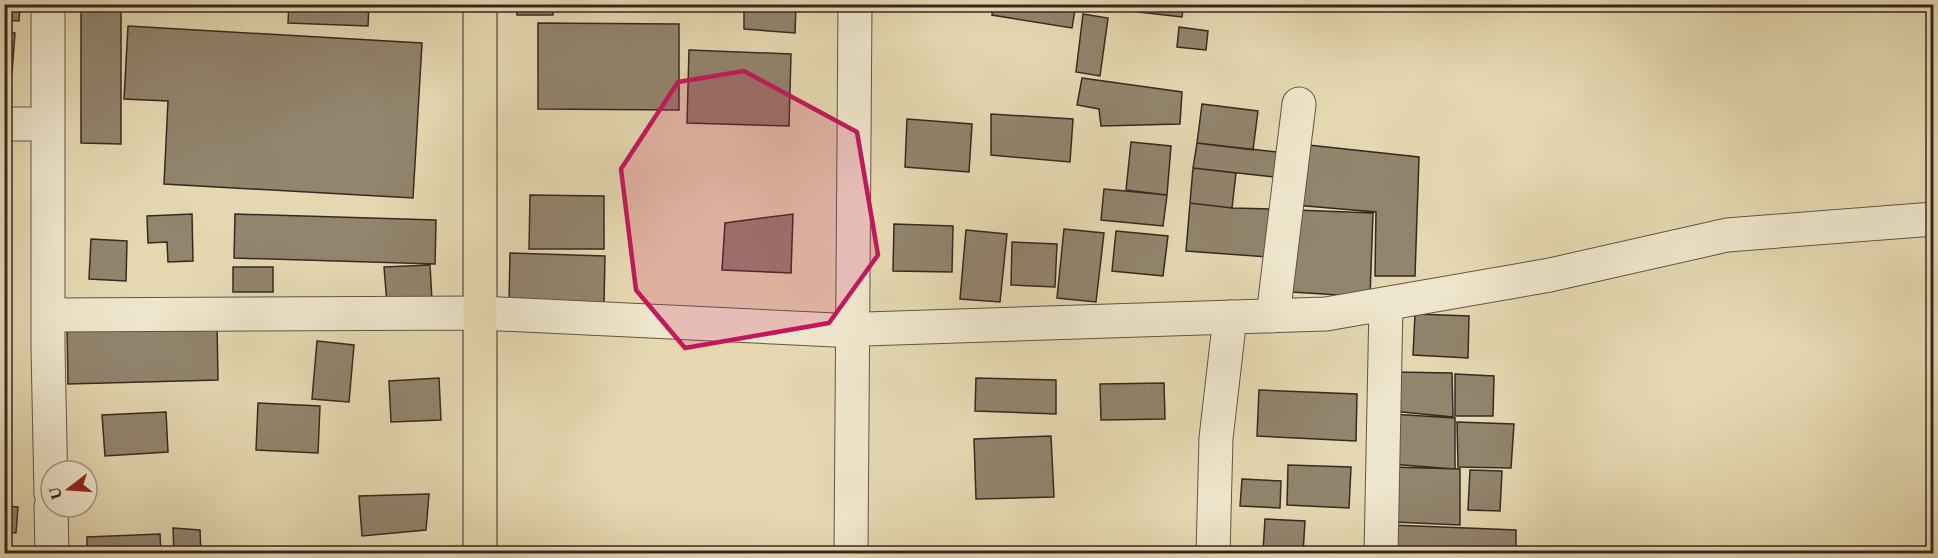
<svg xmlns="http://www.w3.org/2000/svg" width="1938" height="558" font-family="'EB Garamond',serif">
  <rect width="100%" height="100%" fill="#e5d8b1"/>
  <filter id="stains"><feTurbulence type="fractalNoise" baseFrequency=".00333" numOctaves="4"/><feColorMatrix values="0 0 0 0 .2 0 0 0 0 .09 0 0 0 0 .02 0 0 0 .5 -.17"/></filter>
  <radialGradient id="worn" r=".72"><stop offset=".6" stop-color="#630" stop-opacity="0"/><stop offset="1" stop-color="#630" stop-opacity=".3"/></radialGradient>
  <path fill="#92846d" stroke="#382823" stroke-width="1.5" d="M 4,4 L 20,4 L 19,21 L 4,20 Z
    M 81,4 L 121,4 L 121,144 L 81,143 Z
    M 289,4 L 369,4 L 368,26 L 288,23 Z
    M 516,4 L 553,4 L 553,15 L 517,15 Z
    M 744,4 L 796,4 L 795,33 L 744,29 Z
    M 993,4 L 1076,4 L 1072,28 L 992,15 Z
    M 1131,4 L 1184,4 L 1182,17 L 1130,11 Z
    M 1083,14 L 1108,18 L 1100,76 L 1076,72 Z
    M 538,23 L 679,24 L 679,110 L 538,109 Z
    M 128,26 L 422,43 L 413,198 L 164,184 L 168,101 L 124,99 Z
    M 1179,27 L 1208,31 L 1206,50 L 1177,47 Z
    M 4,33 L 15,33 L 12,73 L 4,72 Z
    M 689,50 L 791,54 L 789,126 L 687,123 Z
    M 1082,78 L 1182,92 L 1180,124 L 1101,126 L 1099,109 L 1077,105 Z
    M 1202,104 L 1258,111 L 1253,150 L 1197,143 Z
    M 991,114 L 1073,119 L 1070,162 L 991,155 Z
    M 907,119 L 972,124 L 969,172 L 905,167 Z
    M 1131,142 L 1171,146 L 1167,195 L 1126,190 Z
    M 1197,143 L 1277,152 L 1274,177 L 1193,168 Z
    M 1299,144 L 1419,157 L 1415,276 L 1375,276 L 1376,212 L 1295,205 Z
    M 1193,168 L 1236,173 L 1232,208 L 1190,203 Z
    M 1104,189 L 1167,195 L 1163,226 L 1101,220 Z
    M 530,195 L 604,196 L 604,249 L 529,249 Z
    M 1190,203 L 1232,208 L 1272,209 L 1268,257 L 1186,251 Z
    M 1296,210 L 1373,213 L 1370,297 L 1292,292 Z
    M 192,214 L 193,261 L 168,262 L 167,242 L 148,243 L 147,216 Z
    M 235,214 L 436,220 L 435,264 L 234,258 Z
    M 793,214 L 791,273 L 722,270 L 725,223 Z
    M 894,224 L 953,226 L 952,272 L 893,271 Z
    M 1064,229 L 1104,233 L 1096,302 L 1057,298 Z
    M 966,230 L 1007,234 L 1000,302 L 960,299 Z
    M 1116,231 L 1168,236 L 1163,276 L 1112,271 Z
    M 91,239 L 127,241 L 126,281 L 89,279 Z
    M 1012,242 L 1057,244 L 1055,287 L 1011,285 Z
    M 510,253 L 605,256 L 604,304 L 509,302 Z
    M 430,265 L 432,301 L 387,304 L 384,267 Z
    M 233,267 L 273,267 L 273,292 L 233,292 Z
    M 1415,314 L 1469,316 L 1468,358 L 1413,355 Z
    M 217,323 L 218,380 L 68,384 L 67,326 Z
    M 317,341 L 354,345 L 349,402 L 312,399 Z
    M 4,371 L 8,371 L 6,414 L 4,414 Z
    M 1394,372 L 1452,373 L 1453,417 L 1392,411 Z
    M 1455,374 L 1494,376 L 1493,416 L 1455,416 Z
    M 439,378 L 441,420 L 391,422 L 389,381 Z
    M 976,378 L 1056,380 L 1056,414 L 975,411 Z
    M 1164,383 L 1165,419 L 1101,420 L 1100,384 Z
    M 1259,390 L 1357,394 L 1356,441 L 1257,436 Z
    M 258,403 L 320,406 L 318,453 L 256,450 Z
    M 166,412 L 168,452 L 105,456 L 102,415 Z
    M 1391,414 L 1455,418 L 1455,469 L 1390,464 Z
    M 1457,422 L 1514,424 L 1511,468 L 1458,467 Z
    M 1051,436 L 1054,497 L 976,499 L 974,439 Z
    M 1288,465 L 1351,467 L 1349,508 L 1287,505 Z
    M 1392,467 L 1460,469 L 1460,525 L 1394,522 Z
    M 1470,470 L 1502,471 L 1500,511 L 1468,510 Z
    M 1242,479 L 1281,481 L 1280,508 L 1240,506 Z
    M 429,494 L 426,530 L 362,536 L 359,496 Z
    M 4,506 L 18,507 L 16,533 L 4,532 Z
    M 1265,519 L 1305,521 L 1303,553 L 1263,551 Z
    M 1392,525 L 1516,530 L 1516,554 L 1393,554 Z
    M 173,528 L 200,530 L 201,554 L 174,554 Z
    M 160,534 L 161,554 L 87,554 L 87,537 Z"/>
  <g fill="none" stroke-linecap="round" stroke-linejoin="round">
    <g stroke="#635446" stroke-width="35">
      <path id="minor" d="M 48,4 L 48,348 L 51,494
        M 4,124 L 48,124
        M 48,315 L 480,313 L 835,330 L 1326,314 L 1550,275 L 1727,235 L 1934,219
        M 1273,316 L 1299,104
        M 51,507 L 52,554
        M 851,554 L 855,4
        M 1213,554 L 1216,438 L 1230,317
        M 1381,554 L 1386,304"/>
    </g>
    <g stroke="#382823" stroke-width="35">
      <path id="major" d="M 480,4 L 480,554"/>
    </g>
    <use href="#minor" stroke="#eee6cc" stroke-width="33"/>
    <use href="#major" stroke="#e5d8b1" stroke-width="33"/>
  </g>
  <path fill="#c2185b" fill-opacity="0.2" stroke="#c2185b" stroke-width="4.5" stroke-linejoin="round" d="M 744,71 L 857,132 L 878,255 L 829,323 L 685,348 L 636,290 L 621,169 L 678,82 Z"/>
  <rect width="1938" height="558" fill="none" stroke="#e5d8b1" stroke-width="24"/>
  <rect x="6" y="6" width="1926" height="546" fill="none" stroke="#382823" stroke-width="3"/>
  <rect x="12" y="12" width="1914" height="534" fill="none" stroke="#382823" stroke-width="1.5"/>
  <g transform="translate(69 489) rotate(253)"><circle r="28" fill="#eee6cc" stroke="#a59a88" stroke-width="1.5"/>
  <path d="M0-4.5L10 22L0 15L-10 22Z" fill="#8f2418"/>
  <text y="-9" font-size="16" font-weight="bold" text-anchor="middle" fill="#382823">U</text>
  </g>
  <rect width="100%" height="100%" filter="url(#stains)"/>
  <rect width="100%" height="100%" fill="url(#worn)"/>
</svg>
